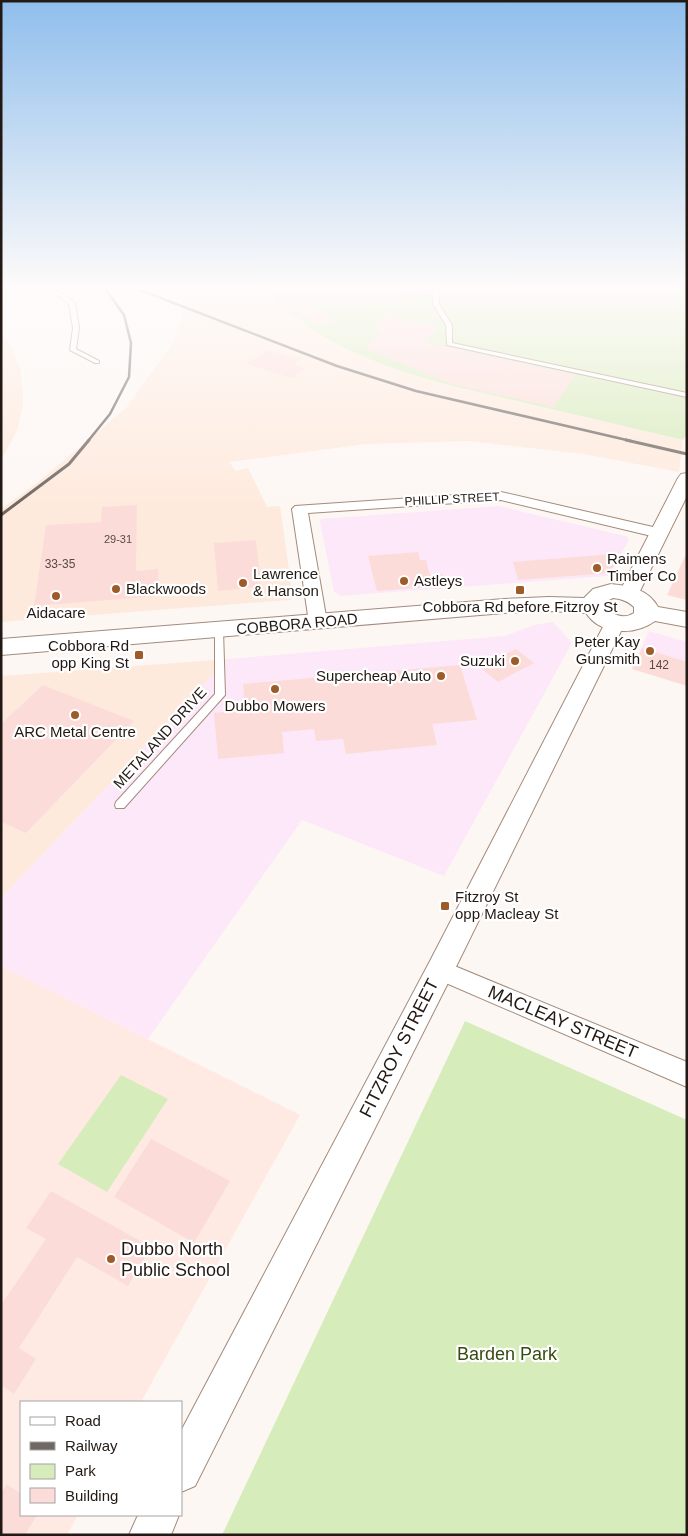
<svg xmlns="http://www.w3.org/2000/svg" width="688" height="1536" font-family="Arial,sans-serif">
  <rect width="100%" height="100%" fill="#fdf7f4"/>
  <path fill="#fce8f8" d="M 499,506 L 625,536 L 628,538 L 628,542 L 608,576 L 341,596 L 334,592 L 320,522 L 321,519 Z
    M 553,622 L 572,643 L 444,876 L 302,820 L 148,1039 L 1,966 L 1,898 L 228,659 L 505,636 L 534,625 Z
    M 649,631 L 687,642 L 687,685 L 632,668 Z"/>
  <path fill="#feeadd" d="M 190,290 L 265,290 L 301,323 L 367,358 L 408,373 L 447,385 L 683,440 L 679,472 L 584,454 L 469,441 L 366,444 L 229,462 L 236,471 L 248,468 L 267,507 L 280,506 L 293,598 L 290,600 L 1,622 L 1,509 L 37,483 L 127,407 L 174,341 Z
    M 1,334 L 11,347 L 20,368 L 23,392 L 23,405 L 17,430 L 1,461 Z
    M 228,659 L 1,898 L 1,676 Z"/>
  <path fill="#feeae3" d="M 1,966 L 300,1115 L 141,1402 L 21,1402 L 21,1515 L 78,1515 L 67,1535 L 1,1535 Z"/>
  <path fill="#d7ecbb" d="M 265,290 L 687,290 L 687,434 L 683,440 C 629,427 575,415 521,402 C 429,381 333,361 265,290 Z
    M 465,1021 L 687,1120 L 687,1535 L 222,1535 Z
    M 121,1075 L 168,1099 L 107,1192 L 58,1164 Z"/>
  <path fill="#fcdcd9" d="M 300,300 L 335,322 L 319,326 L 284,305 Z
    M 384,316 L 439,327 L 424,342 L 576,375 L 553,407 L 451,384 L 364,348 L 382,332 L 376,331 L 376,323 Z
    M 268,350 L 302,359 L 294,365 L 306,368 L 292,378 L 246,364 Z
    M 137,505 L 136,571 L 158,569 L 159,596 L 34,606 L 46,525 L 101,522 L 102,507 Z
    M 256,540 L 261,587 L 218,591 L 214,543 Z
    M 418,552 L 420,560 L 426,560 L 430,575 L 443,574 L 447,588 L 434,589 L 433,587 L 377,591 L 368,556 Z
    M 687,552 L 687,600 L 667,595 Z
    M 612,554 L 616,562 L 610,573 L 518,580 L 513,562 Z
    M 642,648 L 687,662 L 687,686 L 632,669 Z
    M 516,649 L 534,663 L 498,682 L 480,667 Z
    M 460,665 L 477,720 L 432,724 L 437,745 L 346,754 L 343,739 L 316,741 L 314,729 L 282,732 L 284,753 L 218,759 L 214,713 L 245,710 L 243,684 Z
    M 43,685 L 134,721 L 26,833 L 1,822 L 1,724 Z
    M 151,1139 L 230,1181 L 194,1243 L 114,1197 Z
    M 51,1191 L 151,1247 L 128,1286 L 77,1257 L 19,1348 L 36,1359 L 14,1394 L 1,1385 L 1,1305 L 46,1239 L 26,1228 Z
    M 7,1484 L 21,1494 L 21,1515 L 37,1515 L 25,1535 L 1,1535 L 1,1493 Z"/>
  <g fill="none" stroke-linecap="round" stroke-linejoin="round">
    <g stroke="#a38b7c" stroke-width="2">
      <path id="service" d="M 50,290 L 57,290 L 75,303 L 79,328 L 76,349 L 99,361 L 99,363 L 95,363 L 70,350 L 73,328 L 69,304 Z
        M 407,290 L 433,293 L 433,290 L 439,290 L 439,304 L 452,325 L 452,343 L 687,393 L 687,397 L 447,345 L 446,325 L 433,304 L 433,296 Z
        M 219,627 L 223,630 L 225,695 L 124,808 L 116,808 L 115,805 L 116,802 L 215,694 L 215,630 Z"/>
    </g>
    <g stroke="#a38b7c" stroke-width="2">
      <path id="minor" d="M 501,492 L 666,530 L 668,533 L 666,536 L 660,538 L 501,500 L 308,513 L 327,622 L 324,626 L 318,627 L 312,626 L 309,622 L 292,509 L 295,506 Z
        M 440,960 L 687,1062 L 687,1087 L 432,977 L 428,970 L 432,963 Z"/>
    </g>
    <g stroke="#a38b7c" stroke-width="2">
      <path id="tertiary" d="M 687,473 L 687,496 L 639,593 L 636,597 L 629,599 L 622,597 L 619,593 L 678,478 L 681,474 Z
        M 615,617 L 622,618 L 625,623 L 450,979 L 195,1486 L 181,1492 L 181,1431 L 430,961 L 605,623 L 608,618 Z
        M 138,1515 L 179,1515 L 171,1535 L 129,1535 Z"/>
    </g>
    <g stroke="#a38b7c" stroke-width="2">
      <path id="primary" d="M 611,584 C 629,586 648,589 658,607 L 687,612 L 687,627 L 655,621 C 635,636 600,635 586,613 L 549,611 L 504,613 L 1,655 L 1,639 L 504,599 L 549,597 L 584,598 L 593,589 ZM 613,598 C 622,599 628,601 634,607 L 634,613 C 623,620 613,615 605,606 L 605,602 Z"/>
    </g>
    <use href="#service" fill="#fff" fill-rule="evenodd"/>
    <use href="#minor" fill="#fff" fill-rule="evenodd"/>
    <use href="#tertiary" fill="#fff" fill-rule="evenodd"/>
    <use href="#primary" fill="#fff" fill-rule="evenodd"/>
    <path stroke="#6f6763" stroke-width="2.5" d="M 140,290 L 337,366 L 416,391 L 631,441
      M 88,441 L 110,414 L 129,377 L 131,343 L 124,315 L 106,290"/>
    <path stroke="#6f6763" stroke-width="3" d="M 626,440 L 687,454
      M 1,515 L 69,464 L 89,440"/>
  </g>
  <linearGradient id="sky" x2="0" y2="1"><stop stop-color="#8fbeec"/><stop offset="0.57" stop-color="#fefbfa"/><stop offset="1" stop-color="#fefbfa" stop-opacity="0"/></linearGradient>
  <rect width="688" height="505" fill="url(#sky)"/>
  <g fill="#9e5b2a" stroke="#fff" stroke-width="2">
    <circle cx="597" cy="568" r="5"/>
    <circle cx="404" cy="581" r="5"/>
    <circle cx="243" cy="583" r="5"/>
    <circle cx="116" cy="589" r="5"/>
    <rect x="515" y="585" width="10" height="10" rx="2.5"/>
    <circle cx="56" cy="596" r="5"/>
    <circle cx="650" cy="651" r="5"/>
    <rect x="134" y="650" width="10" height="10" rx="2.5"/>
    <circle cx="515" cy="661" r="5"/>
    <circle cx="441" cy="676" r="5"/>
    <circle cx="275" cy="689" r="5"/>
    <circle cx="75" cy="715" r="5"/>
    <rect x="440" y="901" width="10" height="10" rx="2.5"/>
    <circle cx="111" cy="1259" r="5"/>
  </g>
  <g text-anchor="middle" stroke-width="4.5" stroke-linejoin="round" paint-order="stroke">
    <g font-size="11" fill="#584a45">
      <text x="118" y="543">29-31</text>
    </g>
    <g font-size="12" fill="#221914" stroke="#fff">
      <text transform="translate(452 499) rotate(-3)" y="4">PHILLIP STREET</text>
    </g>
    <g font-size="12" fill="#584a45">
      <text x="60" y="568">33-35</text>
      <text x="659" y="669">142</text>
    </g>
    <g font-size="15" fill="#221914" stroke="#fff" text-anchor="start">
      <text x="607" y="564">Raimens<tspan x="607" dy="17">Timber Co</tspan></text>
      <text x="253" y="579">Lawrence<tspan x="253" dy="17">&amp; Hanson</tspan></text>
      <text x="414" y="586">Astleys</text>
      <text x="126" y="594">Blackwoods</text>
      <text x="520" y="612" text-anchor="middle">Cobbora Rd before Fitzroy St</text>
      <text x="56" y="618" text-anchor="middle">Aidacare</text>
      <text x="640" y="647" text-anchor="end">Peter Kay<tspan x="640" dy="17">Gunsmith</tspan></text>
      <text x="129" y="651" text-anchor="end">Cobbora Rd<tspan x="129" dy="17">opp King St</tspan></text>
      <text x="505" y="666" text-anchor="end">Suzuki</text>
      <text x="431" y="681" text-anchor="end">Supercheap Auto</text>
      <text x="275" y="711" text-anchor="middle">Dubbo Mowers</text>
      <text x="75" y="737" text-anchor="middle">ARC Metal Centre</text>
      <text x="455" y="902">Fitzroy St<tspan x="455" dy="17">opp Macleay St</tspan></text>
    </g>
    <g font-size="15" fill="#221914" stroke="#fff">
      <text transform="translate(297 624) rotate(-5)" y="5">COBBORA ROAD</text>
      <text transform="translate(160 738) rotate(-48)" y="5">METALAND DRIVE</text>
    </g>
    <g font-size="18" fill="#221914" stroke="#fff">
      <text transform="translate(563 1022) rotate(23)" y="6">MACLEAY STREET</text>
      <text transform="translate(399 1048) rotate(-63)" y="6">FITZROY STREET</text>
    </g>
    <g font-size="18" fill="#221914" stroke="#fff" text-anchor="start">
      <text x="121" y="1255">Dubbo North<tspan x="121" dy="21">Public School</tspan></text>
    </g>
    <g font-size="18" fill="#374a10" stroke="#fff">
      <text x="507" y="1360">Barden Park</text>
    </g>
  </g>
  <rect width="688" height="1536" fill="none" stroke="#221914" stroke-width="5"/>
  <rect x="20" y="1401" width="162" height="115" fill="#ffffff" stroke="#a7a3a1"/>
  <rect x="30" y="1417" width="25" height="8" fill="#ffffff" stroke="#a7a3a1"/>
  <text x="65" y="1426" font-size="15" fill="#221914">Road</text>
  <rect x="30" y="1442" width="25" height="8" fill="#6f6763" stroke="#a7a3a1"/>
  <text x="65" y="1451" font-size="15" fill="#221914">Railway</text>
  <rect x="30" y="1464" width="25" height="15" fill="#d7ecbb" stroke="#a7a3a1"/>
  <text x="65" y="1476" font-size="15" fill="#221914">Park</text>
  <rect x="30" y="1488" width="25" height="15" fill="#fcdcd9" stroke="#a7a3a1"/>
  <text x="65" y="1501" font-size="15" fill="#221914">Building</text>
</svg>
